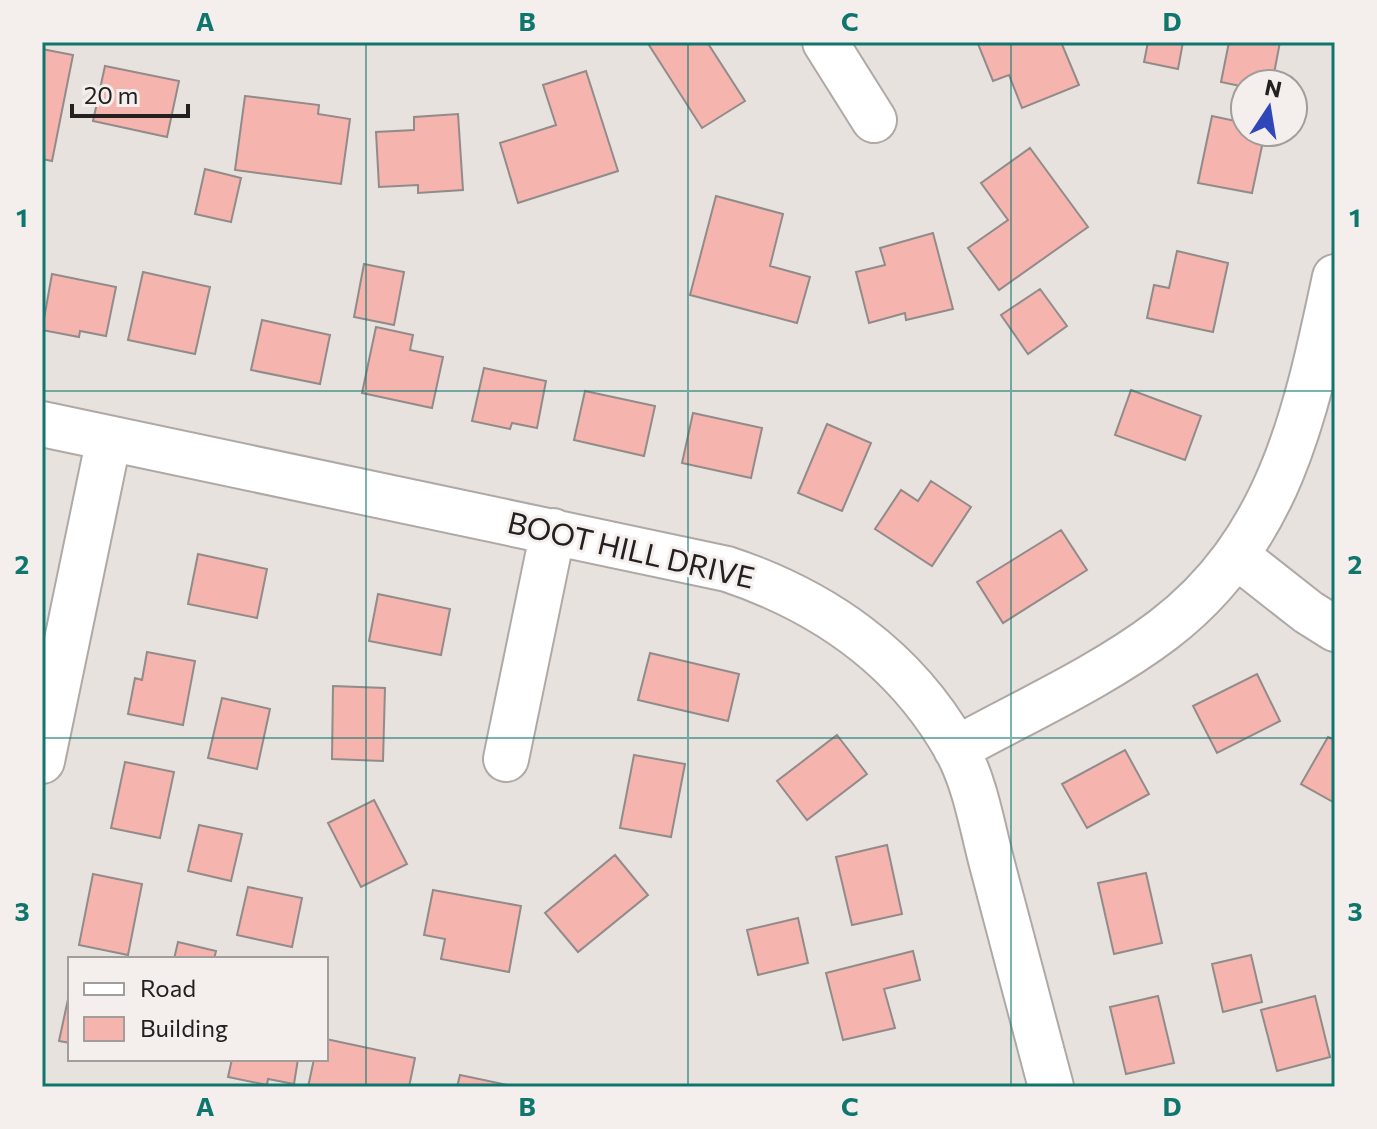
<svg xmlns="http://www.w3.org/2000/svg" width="1377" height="1129" font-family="Commissioner,sans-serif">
  <rect width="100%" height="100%" fill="#e7e2de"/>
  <path fill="#f5b4ae" stroke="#918b8a" stroke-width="2" d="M 647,42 L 707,42 L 745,101 L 702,128 Z
    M 982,42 L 1061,42 L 1079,85 L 1022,108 L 1009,75 L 993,81 L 978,44 Z
    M 1148,42 L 1183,42 L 1178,69 L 1144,62 Z
    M 1229,42 L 1280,42 L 1272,84 L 1245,84 L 1245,87 L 1221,82 Z
    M 42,49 L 73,55 L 52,161 L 42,159 Z
    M 105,66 L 179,81 L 167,137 L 93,121 Z
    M 586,71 L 618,171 L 518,203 L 500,143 L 556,125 L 543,85 Z
    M 245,96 L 319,105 L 318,114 L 350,119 L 341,184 L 235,170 Z
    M 458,114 L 463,190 L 418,193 L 418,185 L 379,187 L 376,132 L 414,130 L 414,117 Z
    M 1212,116 L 1245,123 L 1245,132 L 1265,132 L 1252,193 L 1198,183 Z
    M 1030,148 L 1088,227 L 999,290 L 968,248 L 1008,220 L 981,183 Z
    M 205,169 L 241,178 L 231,222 L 195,214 Z
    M 716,196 L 783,214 L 770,266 L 810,277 L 797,323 L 690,295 Z
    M 933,233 L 953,309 L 906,320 L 905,313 L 869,323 L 856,272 L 885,265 L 880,248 Z
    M 1177,251 L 1228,263 L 1213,332 L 1147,318 L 1154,285 L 1169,288 Z
    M 364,264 L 404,272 L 394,325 L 354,317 Z
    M 143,272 L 210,287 L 195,354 L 128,340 Z
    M 52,274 L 116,287 L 106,336 L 80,331 L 79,337 L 42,330 Z
    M 1040,289 L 1067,326 L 1028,354 L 1001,315 Z
    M 262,320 L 330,335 L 320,384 L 251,370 Z
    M 376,327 L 413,335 L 410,350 L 443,357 L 432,408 L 362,393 Z
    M 484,368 L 546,381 L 537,428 L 512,423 L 510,429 L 472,421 Z
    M 1131,390 L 1201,416 L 1185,460 L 1115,435 Z
    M 585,391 L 655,406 L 644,456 L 574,440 Z
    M 693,413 L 762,428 L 751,478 L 682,463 Z
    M 827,424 L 871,443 L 842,511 L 798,493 Z
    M 931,481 L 971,507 L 932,566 L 875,529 L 901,490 L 918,501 Z
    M 1061,530 L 1087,570 L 1003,623 L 977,582 Z
    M 198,554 L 267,569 L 257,618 L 188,604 Z
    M 378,594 L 450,609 L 441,655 L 369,641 Z
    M 147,652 L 195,661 L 183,725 L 128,714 L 135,678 L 142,680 Z
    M 650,653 L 739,674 L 728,721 L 638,700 Z
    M 1257,674 L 1280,721 L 1217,753 L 1193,706 Z
    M 333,686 L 385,688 L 383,761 L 332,759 Z
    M 222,698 L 270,709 L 257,769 L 208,758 Z
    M 837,735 L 867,774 L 807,820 L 777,781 Z
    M 1328,737 L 1335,740 L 1335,803 L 1301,784 Z
    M 1125,750 L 1149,794 L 1087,828 L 1062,784 Z
    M 634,755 L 685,764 L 671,837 L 620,828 Z
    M 125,762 L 174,772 L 160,838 L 111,828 Z
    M 374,800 L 407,864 L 361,887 L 328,823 Z
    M 199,825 L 242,834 L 231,881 L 188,871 Z
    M 887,845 L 902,914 L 852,925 L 836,857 Z
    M 615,855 L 648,895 L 578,952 L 545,913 Z
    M 1146,873 L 1162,943 L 1114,954 L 1098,883 Z
    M 93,874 L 142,884 L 128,955 L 79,945 Z
    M 248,887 L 302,898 L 292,947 L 237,935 Z
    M 433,890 L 521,906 L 509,972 L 441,959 L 445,939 L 424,935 Z
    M 798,918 L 808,963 L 758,975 L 747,930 Z
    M 178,942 L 216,951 L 214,959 L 174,959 Z
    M 913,951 L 920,980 L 884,989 L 895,1028 L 843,1040 L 826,973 Z
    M 1251,955 L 1262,1002 L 1223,1012 L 1212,964 Z
    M 70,990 L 70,1043 L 59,1041 Z
    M 1158,996 L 1174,1063 L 1126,1074 L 1110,1007 Z
    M 1315,996 L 1330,1057 L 1277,1071 L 1261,1010 Z
    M 326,1039 L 415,1058 L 409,1087 L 308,1087 L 314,1059 L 326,1059 Z
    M 232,1059 L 298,1059 L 294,1084 L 268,1079 L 267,1085 L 228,1077 Z
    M 460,1075 L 517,1087 L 457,1087 Z"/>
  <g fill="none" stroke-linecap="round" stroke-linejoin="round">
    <g stroke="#aea9a6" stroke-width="48">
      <path id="minor" d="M 825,42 L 874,120
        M 42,424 L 727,569 C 823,601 905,658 956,748 C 975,782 982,826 992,864 C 1012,938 1031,1013 1051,1087
        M 1238,557 L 1308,612 L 1335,629
        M 956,749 C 1025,711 1101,677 1163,630 C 1280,541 1306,413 1335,277
        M 506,759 L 553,531
        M 42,761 L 109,438"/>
    </g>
    <use href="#minor" stroke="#fff" stroke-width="44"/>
  </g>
  <path fill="none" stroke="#0f766e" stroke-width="2" stroke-opacity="0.55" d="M 366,42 L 366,1087M 688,42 L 688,1087M 1011,42 L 1011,1087M 42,391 L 1335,391M 42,738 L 1335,738"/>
  <g text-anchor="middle" stroke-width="6" stroke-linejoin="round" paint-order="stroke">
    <g font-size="30" fill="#232120" stroke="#f4efec">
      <text transform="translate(631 551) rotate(13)" y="10">BOOT HILL DRIVE</text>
    </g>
  </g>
  <rect width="1377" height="1129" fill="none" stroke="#f4efec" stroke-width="88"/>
  <rect x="68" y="957" width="260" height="104" fill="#f4efec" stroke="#a09d9a" stroke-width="2"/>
  <rect x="84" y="983" width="40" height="12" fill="#ffffff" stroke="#a09d9a" stroke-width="2"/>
  <text x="140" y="997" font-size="24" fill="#232120">Road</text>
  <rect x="84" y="1017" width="40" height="24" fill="#f5b4ae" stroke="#a09d9a" stroke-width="2"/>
  <text x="140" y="1037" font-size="24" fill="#232120">Building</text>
  <g transform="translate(1269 108) rotate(12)"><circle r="38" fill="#f4efec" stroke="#a09d9a" stroke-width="2"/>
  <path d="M0-6L14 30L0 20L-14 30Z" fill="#2f47b8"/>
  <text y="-12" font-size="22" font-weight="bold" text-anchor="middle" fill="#232120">N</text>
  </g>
  <path d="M72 104v12h116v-12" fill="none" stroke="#232120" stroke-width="4"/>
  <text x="84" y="104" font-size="24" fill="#232120" stroke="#f4efec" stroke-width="6" paint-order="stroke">20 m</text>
  <rect x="44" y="44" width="1289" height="1041" fill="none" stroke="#0f766e" stroke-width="3"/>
  <g font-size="26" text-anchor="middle" font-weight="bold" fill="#0f766e">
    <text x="205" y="31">A</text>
    <text x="527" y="31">B</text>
    <text x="850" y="31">C</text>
    <text x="1172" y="31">D</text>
    <text x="22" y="227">1</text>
    <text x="1355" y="227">1</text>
    <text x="22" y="574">2</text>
    <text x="1355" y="574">2</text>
    <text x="22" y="921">3</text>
    <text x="1355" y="921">3</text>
    <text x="205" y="1116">A</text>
    <text x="527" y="1116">B</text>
    <text x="850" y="1116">C</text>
    <text x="1172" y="1116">D</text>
  </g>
</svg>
